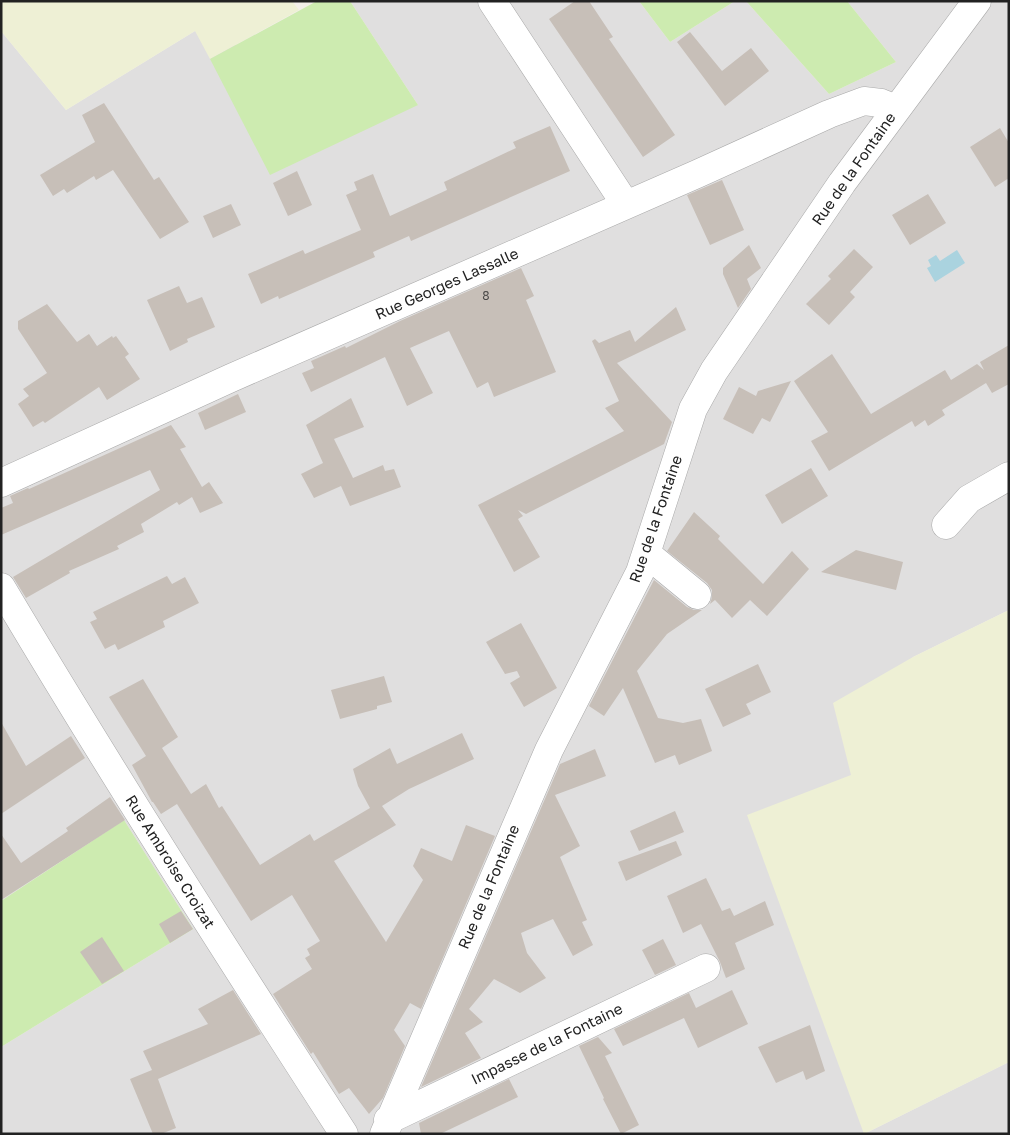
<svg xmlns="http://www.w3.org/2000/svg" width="1010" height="1135" font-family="'Golos Text',sans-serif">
  <rect width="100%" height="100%" fill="#f2efe9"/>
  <path fill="#e0dfdf" d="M 350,1 L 639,1 L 670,42 L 735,1 L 746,1 L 829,94 L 896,62 L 847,1 L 1009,1 L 1009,610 L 913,657 L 851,775 L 864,1134 L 1,1134 L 1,1047 L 193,929 L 124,820 L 1,901 L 1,31 L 66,110 L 195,31 L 418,105 Z
    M 1009,1062 L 1009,1134 L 864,1134 Z"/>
  <path fill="#eef0d5" d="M 1,1 L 292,1 L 299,10 L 210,59 L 195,31 L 66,110 L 1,31 Z
    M 1009,610 L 1009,1062 L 864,1134 L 747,815 L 851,775 L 833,703 L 913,657 Z"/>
  <path fill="#cdebb0" d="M 317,1 L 350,1 L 418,105 L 270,175 L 210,59 Z
    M 639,1 L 735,1 L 670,42 Z
    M 746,1 L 847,1 L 896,62 L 829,94 Z
    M 124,820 L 193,929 L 1,1047 L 1,901 Z"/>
  <path fill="#aad3df" d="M 957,250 L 965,263 L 935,282 L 927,268 L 931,266 L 928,260 L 936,255 L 940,261 Z"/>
  <path fill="#c7bfb8" d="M 575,1 L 589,1 L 613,37 L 609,39 L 675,135 L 643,157 L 549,19 Z
    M 690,32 L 722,71 L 751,48 L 769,71 L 725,106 L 677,42 Z
    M 104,103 L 154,180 L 159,177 L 189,222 L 160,239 L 113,170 L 96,180 L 94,176 L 67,193 L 64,189 L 53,196 L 40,175 L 95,142 L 82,115 Z
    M 550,126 L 570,171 L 411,241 L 409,236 L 373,252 L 375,257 L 279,299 L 278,296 L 261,304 L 248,274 L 303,250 L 305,254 L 361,230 L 346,195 L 357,190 L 354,182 L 373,174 L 390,216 L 447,190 L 444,182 L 516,148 L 513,142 Z
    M 1000,128 L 1009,143 L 1009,178 L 995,187 L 970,147 Z
    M 297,171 L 312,205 L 288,216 L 273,183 Z
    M 722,180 L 744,230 L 710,245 L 687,195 Z
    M 928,194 L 946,223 L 910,245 L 892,215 Z
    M 231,204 L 241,225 L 213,238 L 203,216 Z
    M 749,245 L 761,268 L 747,279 L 751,289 L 738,308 L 723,274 L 723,268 Z
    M 854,249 L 873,267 L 850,292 L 855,297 L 829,325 L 806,304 L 831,279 L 828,276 Z
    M 521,268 L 534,296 L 526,300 L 556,372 L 494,397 L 488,382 L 477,388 L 449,331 L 410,348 L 433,393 L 407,406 L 385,357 L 311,392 L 302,373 L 314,368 L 311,361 L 345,346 L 346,348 L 400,321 Z
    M 179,286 L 187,303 L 202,297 L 215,327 L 187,339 L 188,342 L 170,351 L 147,300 Z
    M 47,304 L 77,342 L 89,334 L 97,346 L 112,336 L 113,338 L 116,336 L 129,354 L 125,357 L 140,379 L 107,400 L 99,387 L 45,423 L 43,421 L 33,427 L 18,404 L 29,396 L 23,389 L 47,373 L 18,329 L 18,321 Z
    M 676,307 L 686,330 L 617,363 L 672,422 L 664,444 L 526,514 L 518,510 L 523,516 L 518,519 L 540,557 L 514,572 L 478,505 L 624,431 L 605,408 L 619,401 L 592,341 L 595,339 L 599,343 L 630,330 L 635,342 Z
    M 1009,345 L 1009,384 L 992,393 L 986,383 L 942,410 L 945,415 L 928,426 L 925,420 L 915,427 L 912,421 L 829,471 L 811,441 L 828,432 L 794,381 L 832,354 L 871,414 L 945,370 L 951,380 L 977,364 L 984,370 L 980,362 Z
    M 791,381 L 770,422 L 762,418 L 753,434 L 723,419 L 739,387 L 756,396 L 758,391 Z
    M 238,394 L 246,412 L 205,430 L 198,413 Z
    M 351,398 L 364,427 L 334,439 L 353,478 L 383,465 L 385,471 L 394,469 L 401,487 L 350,506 L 341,486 L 314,498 L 301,474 L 323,463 L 306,425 Z
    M 171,425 L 186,447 L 180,449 L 202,487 L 209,482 L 223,503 L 200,513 L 192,497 L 179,505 L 177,502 L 141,524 L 144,532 L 117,546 L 119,549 L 69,571 L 70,573 L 26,598 L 13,577 L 160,490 L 150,470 L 1,535 L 1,508 L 13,503 L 10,496 L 28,488 L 29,489 Z
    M 811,468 L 828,496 L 782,524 L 765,495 Z
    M 694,512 L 720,536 L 718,539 L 763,584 L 792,551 L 809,569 L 767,616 L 750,600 L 732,618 L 715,600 L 710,604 L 712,597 L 712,590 L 707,583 L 667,551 Z
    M 856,550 L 903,562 L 896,590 L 821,572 Z
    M 167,576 L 172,584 L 185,577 L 199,603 L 163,621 L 165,627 L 118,650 L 115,644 L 105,649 L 90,622 L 97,619 L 93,612 Z
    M 654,580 L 687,607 L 694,610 L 702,610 L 667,634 L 637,671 L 658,718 L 683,723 L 701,719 L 712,751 L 679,765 L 675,755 L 655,763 L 623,688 L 604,716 L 589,706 Z
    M 521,623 L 557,688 L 524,707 L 510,683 L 520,677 L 517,671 L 505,674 L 486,642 Z
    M 758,664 L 771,692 L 746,704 L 751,714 L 723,727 L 705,689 Z
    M 384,676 L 392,702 L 377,706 L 377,709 L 340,719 L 331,690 Z
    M 143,679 L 178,737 L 162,748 L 191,794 L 206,784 L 219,808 L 222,806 L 260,865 L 310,834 L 314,841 L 370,808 L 358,786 L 353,769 L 390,748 L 397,764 L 462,733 L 474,759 L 409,789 L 382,806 L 396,825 L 334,861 L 386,942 L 423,880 L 413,866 L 421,848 L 452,861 L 466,825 L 495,836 L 421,1009 L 410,1003 L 394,1030 L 405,1046 L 383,1098 L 369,1114 L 349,1088 L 339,1094 L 313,1052 L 311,1054 L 273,994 L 312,969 L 305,958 L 310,955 L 307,949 L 320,941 L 292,895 L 251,921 L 177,804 L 161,814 L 153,802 L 152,802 L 132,765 L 146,756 L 109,697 Z
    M 1,722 L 26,766 L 71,736 L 85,758 L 1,814 Z
    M 595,749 L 606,776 L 555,795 L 580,846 L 560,857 L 587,920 L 582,922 L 593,945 L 573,956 L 553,919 L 521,933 L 527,953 L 546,978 L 520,993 L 494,979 L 469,1009 L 483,1022 L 465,1033 L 481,1058 L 421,1087 L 560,764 Z
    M 110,797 L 125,820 L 1,900 L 1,834 L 21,863 L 68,831 L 66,828 Z
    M 675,811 L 684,832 L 639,851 L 630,831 Z
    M 676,841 L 682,855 L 626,881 L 618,862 Z
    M 706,878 L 722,911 L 730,908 L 734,916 L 765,901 L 774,925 L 735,943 L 745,969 L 726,978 L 720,962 L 701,924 L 683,933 L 667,896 Z
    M 181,911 L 193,929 L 170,943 L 159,924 Z
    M 102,937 L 124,971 L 102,984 L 80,952 Z
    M 663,939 L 676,965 L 655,975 L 642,950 Z
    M 233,990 L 261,1034 L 158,1079 L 176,1128 L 161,1134 L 153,1134 L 130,1079 L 152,1070 L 143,1051 L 208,1024 L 198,1009 Z
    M 732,990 L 748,1024 L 698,1048 L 684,1018 L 623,1046 L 614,1029 L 689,993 L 696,1008 Z
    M 810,1025 L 825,1071 L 806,1080 L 803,1071 L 776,1083 L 758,1047 Z
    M 598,1037 L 612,1053 L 605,1056 L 639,1125 L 621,1134 L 603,1099 L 604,1098 L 579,1046 Z
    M 509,1079 L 518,1097 L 440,1134 L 421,1134 L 419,1123 Z"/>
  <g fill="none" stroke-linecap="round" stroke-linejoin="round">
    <g stroke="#a9a9a9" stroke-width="29">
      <path id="minor" d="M 492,1 L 626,205
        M 1,483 L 231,378 L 697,174 L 829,114 L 864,101 L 881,103 L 896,109
        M 946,525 L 969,499 L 1009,476
        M 647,554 L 697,595
        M 1,587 C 111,772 227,953 344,1134
        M 388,1120 L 706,968
        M 384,1134 L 549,750 L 640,572 L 693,409 L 714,371 L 842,183 L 977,1"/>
    </g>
    <use href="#minor" stroke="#fff" stroke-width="28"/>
  </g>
  <g text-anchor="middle" stroke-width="4" stroke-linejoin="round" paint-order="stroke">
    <g font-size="12" fill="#4b4948">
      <text x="486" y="300">8</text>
    </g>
    <g font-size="15" fill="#222" stroke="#fff">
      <text transform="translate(854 169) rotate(-55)" y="5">Rue de la Fontaine</text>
      <text transform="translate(447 284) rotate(-24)" y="5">Rue Georges Lassalle</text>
      <text transform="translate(656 519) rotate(-71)" y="5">Rue de la Fontaine</text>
      <text transform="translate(170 862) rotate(58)" y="5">Rue Ambroise Croizat</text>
      <text transform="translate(489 887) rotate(-67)" y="5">Rue de la Fontaine</text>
      <text transform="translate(547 1044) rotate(-26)" y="5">Impasse de la Fontaine</text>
    </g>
  </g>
  <rect width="1010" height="1135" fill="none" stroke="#222222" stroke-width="5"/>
</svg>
